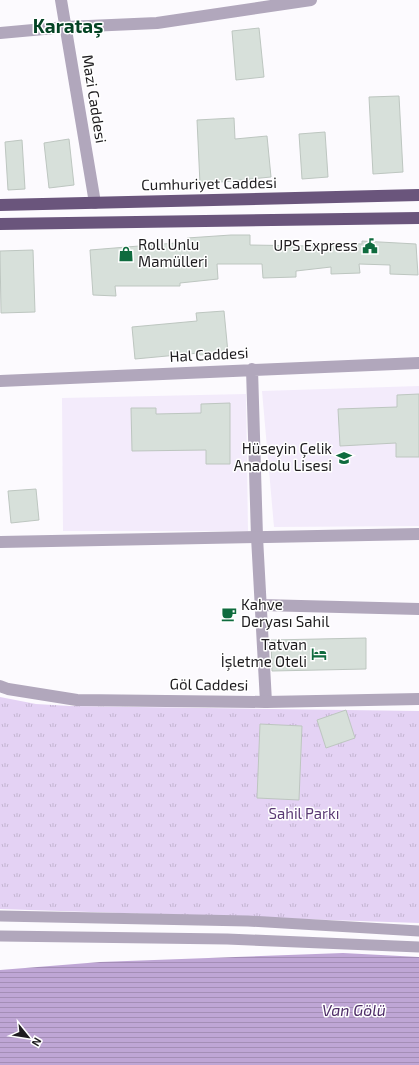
<svg xmlns="http://www.w3.org/2000/svg" width="419" height="1065" font-family="'Exo 2',sans-serif">
  <defs>
    <pattern id="park-tufts" width="24" height="20" patternUnits="userSpaceOnUse"><rect width="24" height="20" fill="#e4d2f4"/><path d="M3 7l-1-3M5 7V3M7 7l1-3M15 17l-1-3M17 17v-4M19 17l1-3" fill="none" stroke="#c3b4d1"/></pattern>
    <pattern id="water-rules" width="6" height="5" patternUnits="userSpaceOnUse"><rect width="6" height="5" fill="#bfa6d5"/><path d="M0 2.5h6" fill="none" stroke="#a48eb6"/></pattern>
  </defs>
  <rect width="100%" height="100%" fill="#fcfafe"/>
  <path fill="#f3ebfb" d="M 419,386 L 419,526 L 274,527 L 262,391 Z
    M 246,394 L 248,531 L 63,531 L 62,398 Z"/>
  <path fill="url(#park-tufts)" d="M 0,697 L 36,704 L 70,706 L 419,711 L 419,923 L 0,909 Z"/>
  <path fill="url(#water-rules)" d="M 343,953 L 419,957 L 419,1065 L 0,1065 L 0,970 L 100,962 Z"/>
  <path fill="#d7e0da" stroke="#bdc6c0" d="M 259,28 L 264,77 L 236,80 L 232,31 Z
    M 399,96 L 403,172 L 373,174 L 369,97 Z
    M 234,118 L 235,139 L 267,136 L 271,177 L 200,184 L 197,120 Z
    M 325,132 L 328,177 L 302,179 L 299,134 Z
    M 69,139 L 74,185 L 49,188 L 44,143 Z
    M 22,140 L 25,189 L 8,190 L 5,142 Z
    M 231,235 L 250,235 L 250,245 L 310,246 L 310,244 L 319,243 L 362,244 L 362,241 L 416,244 L 418,275 L 390,274 L 390,265 L 359,264 L 360,273 L 331,274 L 331,267 L 296,271 L 296,277 L 263,278 L 262,264 L 217,264 L 218,279 L 180,283 L 180,286 L 115,286 L 116,296 L 93,295 L 90,250 L 188,242 L 187,238 Z
    M 33,250 L 35,312 L 1,313 L 0,251 Z
    M 224,311 L 228,353 L 200,355 L 199,353 L 135,359 L 132,327 L 197,321 L 196,313 Z
    M 419,394 L 419,457 L 396,457 L 396,443 L 340,446 L 338,409 L 397,407 L 397,395 Z
    M 230,403 L 230,464 L 206,464 L 206,450 L 132,451 L 131,408 L 156,408 L 156,414 L 201,413 L 201,404 Z
    M 36,489 L 39,520 L 11,523 L 8,491 Z
    M 366,638 L 366,669 L 272,671 L 271,640 Z
    M 346,710 L 355,738 L 326,748 L 317,720 Z
    M 260,724 L 302,726 L 299,800 L 257,798 Z"/>
  <g fill="none" stroke-linecap="round" stroke-linejoin="round">
    <path stroke="#b1a7bc" stroke-width="11" d="M 0,916 L 248,921 L 419,931
      M 0,936 L 227,939 L 419,947"/>
    <path stroke="#b1a7bc" stroke-width="12" d="M 61,0 L 95,203
      M 0,33 L 66,27 L 157,23 L 311,0
      M 252,369 L 257,537 L 266,702
      M 0,381 L 419,363
      M 261,605 L 419,609"/>
    <path stroke="#b1a7bc" stroke-width="12" d="M 0,542 L 419,534
      M 0,686 L 8,689 L 77,700 L 266,702 L 419,699"/>
    <path stroke="#6a557c" stroke-width="12" d="M 0,205 L 419,195
      M 0,224 L 419,218"/>
  </g>
  <defs>
    <g id="civic-bare" transform="scale(1.2)"><path d="M-.6-6.5H3V-4.5H.6V-3L4-1V1h2V6H-6V1h2V-1L-.6-3ZM-1.2 2.5V6h2.4V2.5Z" fill="#0f6b3e" stroke="#fff" stroke-width="2.5" paint-order="stroke"/></g>
    <g id="shop-bare" transform="scale(1.2)"><path d="M-5-2.5h2.3a2.7 3.5 0 0 1 5.4 0H5L5.5 6h-11ZM-1.5-2.5h3a1.5 2.3 0 0 0-3 0Z" fill="#0f6b3e" stroke="#fff" stroke-width="2.5" paint-order="stroke"/></g>
    <g id="school-bare" transform="scale(1.2)"><path d="M0-5L7-2L0 1L-7-2ZM-4 1L0 2.5L4 1V4Q0 6-4 4Z" fill="#0f6b3e" stroke="#fff" stroke-width="2.5" paint-order="stroke"/></g>
    <g id="cafe-bare" transform="scale(1.2)"><path d="M-5.5-4.5H6V0H3Q3 3.5 0 3.5H-2.5Q-5.5 3.5-5.5 0ZM3-3.2v2h1.7v-2ZM-6 4.5H4V6H-6Z" fill="#0f6b3e" stroke="#fff" stroke-width="2.5" paint-order="stroke"/></g>
    <g id="hotel-bare" transform="scale(1.2)"><path d="M-6-4.5h1.5V1H6V5H4.5V3h-9V5H-6ZM-4 0a1.8 1.8 0 1 1 3.6 0ZM.5 0V-2.5h3Q6-2.5 6 0Z" fill="#0f6b3e" stroke="#fff" stroke-width="2.5" paint-order="stroke"/></g>
  </defs>
  <g fill-rule="evenodd">
    <use href="#civic-bare" x="370" y="246"/>
    <use href="#shop-bare" x="126" y="254"/>
    <use href="#school-bare" x="344" y="458"/>
    <use href="#cafe-bare" x="229" y="614"/>
    <use href="#hotel-bare" x="319" y="654"/>
  </g>
  <g text-anchor="middle" stroke-width="3" stroke-linejoin="round" paint-order="stroke">
    <g font-size="15" fill="#1e1c1f" stroke="#fff">
      <text transform="translate(94 99) rotate(81)" y="5">Mazi Caddesi</text>
      <text transform="translate(209 184) rotate(-1)" y="5">Cumhuriyet Caddesi</text>
      <text transform="translate(209 355) rotate(-3)" y="5">Hal Caddesi</text>
      <text transform="translate(209 685) rotate(1)" y="5">Göl Caddesi</text>
    </g>
    <g font-size="15" fill="#1e1c1f" stroke="#fff" text-anchor="end">
      <text x="138" y="250" text-anchor="start">Roll Unlu<tspan x="138" dy="17">Mamülleri</tspan></text>
      <text x="358" y="251">UPS Express</text>
      <text x="332" y="454">Hüseyin Çelik<tspan x="332" dy="17">Anadolu Lisesi</tspan></text>
      <text x="241" y="610" text-anchor="start">Kahve<tspan x="241" dy="17">Deryası Sahil</tspan></text>
      <text x="307" y="650">Tatvan<tspan x="307" dy="17">İşletme Oteli</tspan></text>
    </g>
    <g font-size="15" fill="#5a3a74" stroke="#fff">
      <text x="304" y="819">Sahil Parkı</text>
    </g>
    <g font-size="16" font-style="italic" fill="#4f2e68" stroke="#fff">
      <text x="354" y="1016">Van Gölü</text>
    </g>
    <g font-size="19" font-weight="bold" fill="#054425" stroke="#fff">
      <text x="68" y="33">Karataş</text>
    </g>
  </g>
  <g transform="translate(28 1037) rotate(120)" stroke="#ffffff" stroke-width="3" paint-order="stroke">
  <path d="M0-3L7 15L0 10L-7 15Z" fill="#1e1c1f"/>
  <text y="-6" font-size="11" font-weight="bold" text-anchor="middle" fill="#1e1c1f">N</text>
  </g>
</svg>
